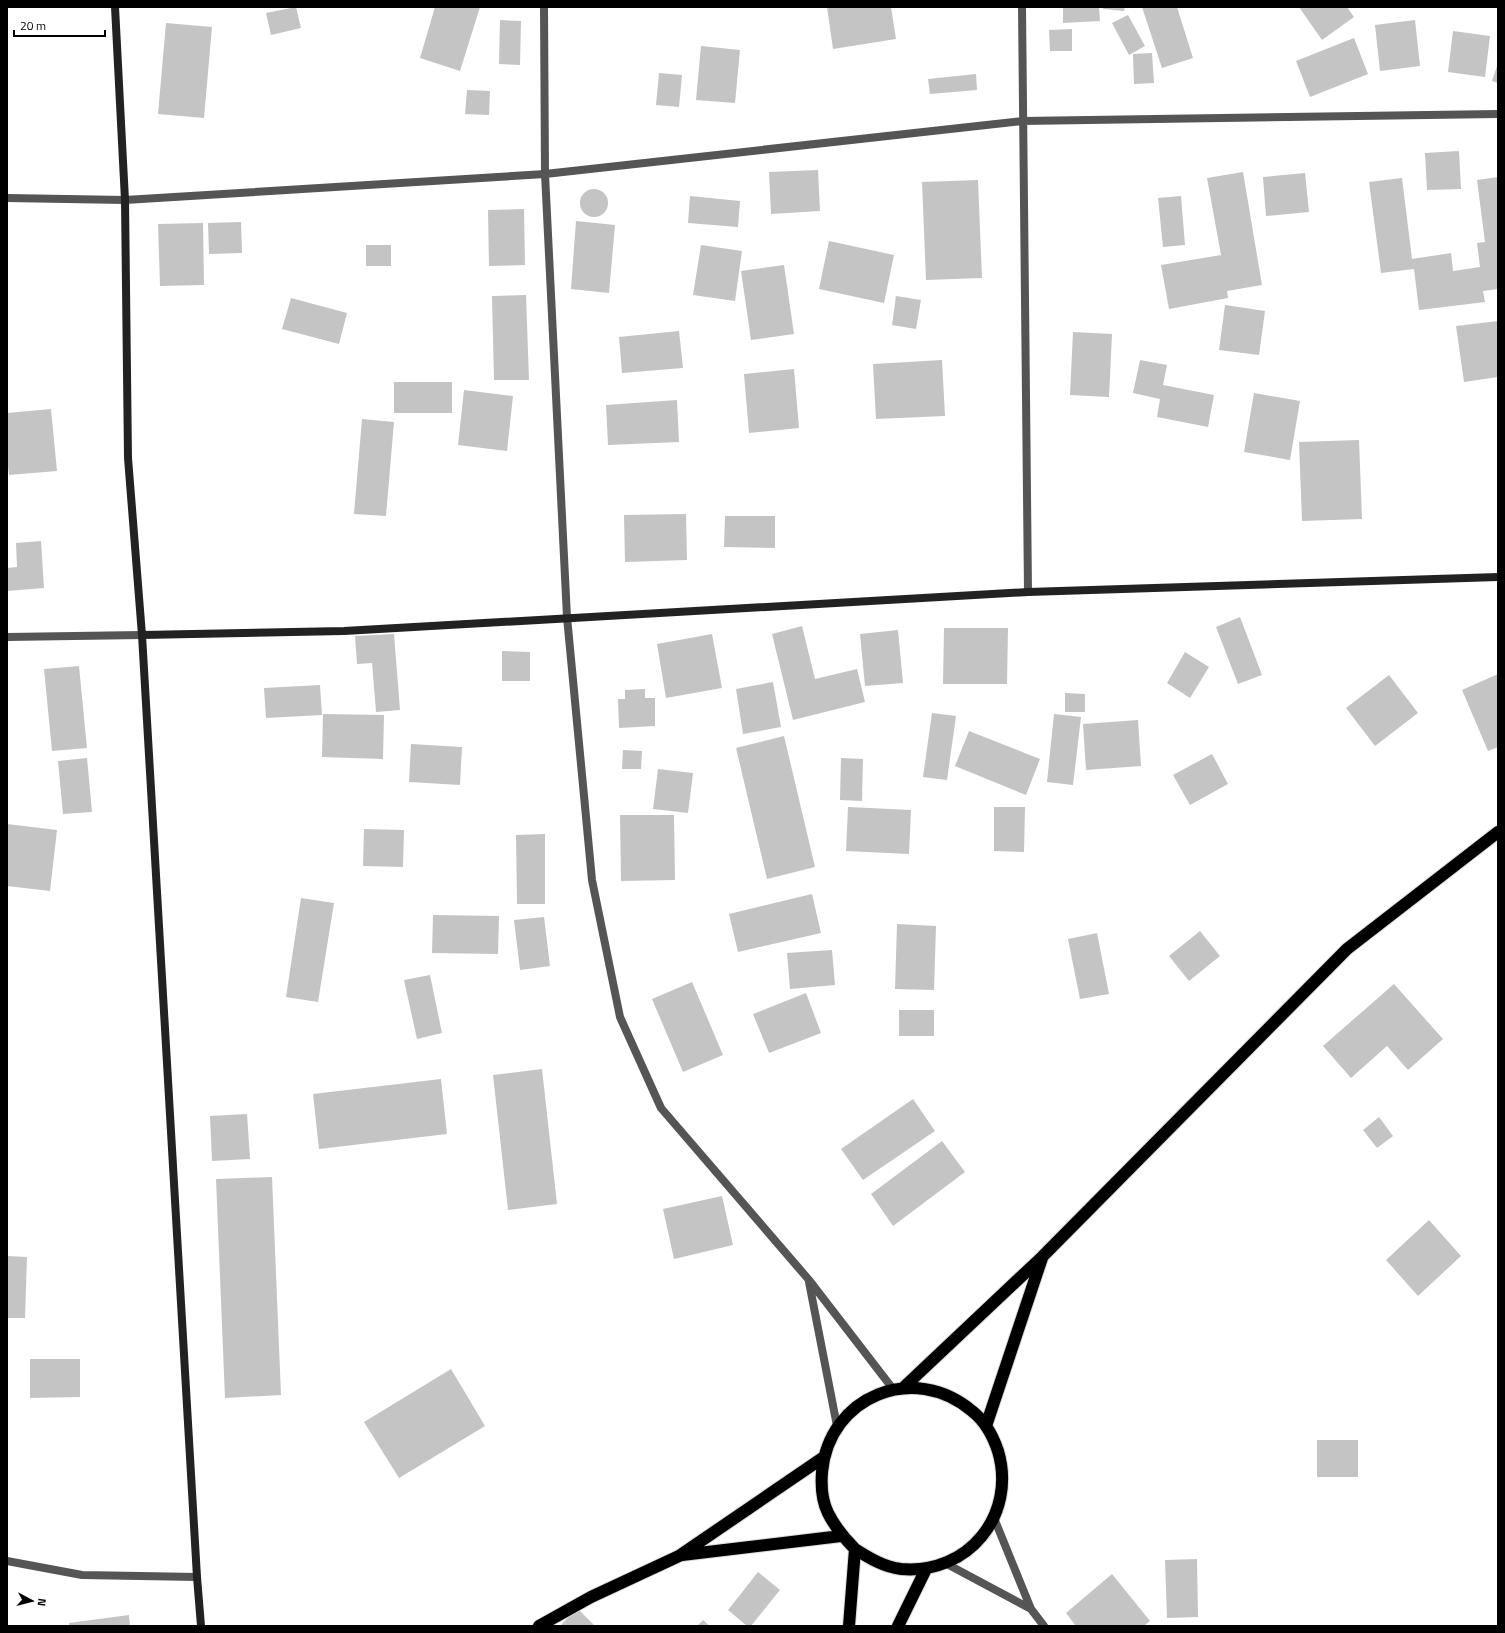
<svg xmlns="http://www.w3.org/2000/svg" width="1505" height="1633" font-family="'Titillium Web',sans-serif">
  <rect width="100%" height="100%" fill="#fff"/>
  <path fill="#c4c4c4" d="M 296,7 L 301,28 L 271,35 L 266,13 Z
    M 435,7 L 480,7 L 460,71 L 420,58 Z
    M 827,7 L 891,7 L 896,39 L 833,49 Z
    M 1063,7 L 1099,7 L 1100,21 L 1063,23 Z
    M 1104,7 L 1125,7 L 1124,11 L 1103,9 Z
    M 1142,7 L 1177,7 L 1193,58 L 1162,68 Z
    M 1299,7 L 1347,7 L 1354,17 L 1322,40 Z
    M 1128,15 L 1145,46 L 1129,55 L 1112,23 Z
    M 500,20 L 521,21 L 520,65 L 499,64 Z
    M 1415,20 L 1420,66 L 1380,71 L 1375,25 Z
    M 166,23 L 212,27 L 204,118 L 158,114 Z
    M 1072,29 L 1072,51 L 1050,51 L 1049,30 Z
    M 1453,31 L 1490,36 L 1485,77 L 1448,72 Z
    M 1354,38 L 1368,74 L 1310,97 L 1296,61 Z
    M 701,46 L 740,50 L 735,103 L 696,100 Z
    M 1152,53 L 1154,83 L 1134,84 L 1133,54 Z
    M 1498,63 L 1498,83 L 1492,81 Z
    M 659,73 L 682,75 L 679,107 L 656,105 Z
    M 976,74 L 977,90 L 930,94 L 928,79 Z
    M 467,90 L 490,91 L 489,115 L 465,114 Z
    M 1459,151 L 1461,189 L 1427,190 L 1425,153 Z
    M 818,170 L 820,211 L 771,214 L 769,172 Z
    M 1243,172 L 1262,285 L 1227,291 L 1228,298 L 1169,309 L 1161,265 L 1221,255 L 1207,178 Z
    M 1305,173 L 1309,212 L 1266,216 L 1263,177 Z
    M 1498,177 L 1498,289 L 1483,291 L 1485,302 L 1419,310 L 1414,269 L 1381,273 L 1369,182 L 1402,178 L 1412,259 L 1451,253 L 1453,271 L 1480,267 L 1477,243 L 1485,242 L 1477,180 Z
    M 978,180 L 982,278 L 926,280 L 922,182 Z
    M580 203a14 14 0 1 1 28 0a14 14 0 1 1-28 0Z
    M 690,196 L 740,201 L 738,227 L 688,223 Z
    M 1181,196 L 1185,245 L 1163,247 L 1158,198 Z
    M 524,209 L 525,265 L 489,266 L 488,210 Z
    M 576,221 L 615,225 L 609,293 L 571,289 Z
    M 241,222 L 242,253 L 209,254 L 208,223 Z
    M 203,223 L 204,285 L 160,286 L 158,224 Z
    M 829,241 L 894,255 L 884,303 L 819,289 Z
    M 366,245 L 391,245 L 391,266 L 366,266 Z
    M 701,245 L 742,251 L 735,301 L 693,295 Z
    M 784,265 L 794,334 L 751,340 L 741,271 Z
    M 526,295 L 529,380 L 494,380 L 492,296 Z
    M 896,296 L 921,300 L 916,329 L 892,325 Z
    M 291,298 L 347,313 L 339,344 L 282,329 Z
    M 1225,305 L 1265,311 L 1259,355 L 1219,350 Z
    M 1498,321 L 1498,377 L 1464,382 L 1456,326 Z
    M 679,331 L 683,368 L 622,373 L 619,337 Z
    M 1073,332 L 1112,334 L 1109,397 L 1070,395 Z
    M 942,360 L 945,416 L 876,419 L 873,364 Z
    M 1140,360 L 1167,365 L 1163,385 L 1214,395 L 1208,427 L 1157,417 L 1160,399 L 1133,393 Z
    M 794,369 L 799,428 L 749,433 L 744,374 Z
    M 394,382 L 452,382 L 452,413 L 394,413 Z
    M 464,390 L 513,396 L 507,451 L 458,445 Z
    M 1254,393 L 1300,401 L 1290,460 L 1244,452 Z
    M 677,400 L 679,442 L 608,445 L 606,405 Z
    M 51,409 L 57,471 L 9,475 L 7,458 L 7,413 Z
    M 362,419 L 394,422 L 386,516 L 354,514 Z
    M 1359,440 L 1362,519 L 1302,521 L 1299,442 Z
    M 686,514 L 687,560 L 625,562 L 624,515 Z
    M 725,516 L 775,516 L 775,548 L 724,547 Z
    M 41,541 L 44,588 L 7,591 L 7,568 L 17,567 L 16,543 Z
    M 1240,617 L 1262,675 L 1238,684 L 1216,627 Z
    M 802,626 L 815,679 L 857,669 L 865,702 L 793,720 L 772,634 Z
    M 944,628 L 1008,628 L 1007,684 L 943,684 Z
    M 898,630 L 903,683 L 865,686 L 860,634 Z
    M 394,634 L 400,710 L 376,712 L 372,663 L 357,664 L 355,636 Z
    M 712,634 L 722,688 L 666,698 L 657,644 Z
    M 502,651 L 530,652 L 530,681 L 502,681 Z
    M 1185,652 L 1209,667 L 1190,698 L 1167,683 Z
    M 79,666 L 87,748 L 52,751 L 44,669 Z
    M 1498,674 L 1498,747 L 1488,751 L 1462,690 Z
    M 1389,675 L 1418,713 L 1375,746 L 1346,708 Z
    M 773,682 L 781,727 L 743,734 L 736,689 Z
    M 320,685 L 322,715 L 266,718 L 264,688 Z
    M 645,689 L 645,698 L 655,698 L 655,726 L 619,728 L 618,699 L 625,699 L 625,690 Z
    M 1065,693 L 1085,694 L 1085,712 L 1065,712 Z
    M 932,713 L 956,716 L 947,780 L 923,777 Z
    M 323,714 L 384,715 L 383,759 L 322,757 Z
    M 1054,714 L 1081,717 L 1073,785 L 1047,782 Z
    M 1138,720 L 1141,766 L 1086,770 L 1083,724 Z
    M 969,731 L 1040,759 L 1026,795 L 955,766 Z
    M 784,736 L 815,867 L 767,879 L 736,748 Z
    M 411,744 L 462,747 L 460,785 L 409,782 Z
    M 623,750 L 642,751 L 641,769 L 622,769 Z
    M 1212,754 L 1228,784 L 1190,805 L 1173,775 Z
    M 87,758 L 92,812 L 63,814 L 58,761 Z
    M 841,758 L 863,759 L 862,801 L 840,800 Z
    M 658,769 L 693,773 L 688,813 L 653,809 Z
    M 848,807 L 911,810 L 909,854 L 846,851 Z
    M 994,807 L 1025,807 L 1024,852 L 994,851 Z
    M 620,815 L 674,815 L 675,880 L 621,881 Z
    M 7,824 L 57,830 L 50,891 L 7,886 Z
    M 364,829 L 404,830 L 403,867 L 363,866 Z
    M 545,834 L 545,904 L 517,904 L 516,835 Z
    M 812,894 L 821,933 L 738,952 L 729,914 Z
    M 301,898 L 334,903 L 318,1002 L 286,997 Z
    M 433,915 L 499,916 L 498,954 L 432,953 Z
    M 544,917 L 550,966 L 520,970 L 514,920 Z
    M 897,924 L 936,926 L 934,990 L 895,989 Z
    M 1200,931 L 1220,956 L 1189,981 L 1169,956 Z
    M 1097,933 L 1109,994 L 1080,999 L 1068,939 Z
    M 832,950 L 835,985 L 790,989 L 787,953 Z
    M 430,975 L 442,1033 L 417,1039 L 404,980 Z
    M 692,982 L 723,1055 L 683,1072 L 652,999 Z
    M 1394,984 L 1443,1039 L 1408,1070 L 1387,1046 L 1351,1078 L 1323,1046 Z
    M 806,993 L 821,1033 L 769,1053 L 753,1014 Z
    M 899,1010 L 934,1010 L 934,1036 L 899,1036 Z
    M 542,1069 L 557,1204 L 508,1210 L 493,1075 Z
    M 441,1079 L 447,1134 L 319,1149 L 313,1094 Z
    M 913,1099 L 935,1131 L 863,1180 L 841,1149 Z
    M 247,1114 L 250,1159 L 212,1161 L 210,1116 Z
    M 1379,1117 L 1393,1136 L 1377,1148 L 1363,1130 Z
    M 942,1141 L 965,1172 L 893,1226 L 871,1194 Z
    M 272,1177 L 281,1395 L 225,1398 L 216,1179 Z
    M 722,1196 L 733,1245 L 674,1259 L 663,1209 Z
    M 1429,1220 L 1461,1256 L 1418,1296 L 1386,1260 Z
    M 7,1256 L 27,1257 L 25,1318 L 7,1318 Z
    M 30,1359 L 80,1359 L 80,1397 L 30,1398 Z
    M 451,1369 L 485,1426 L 399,1478 L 364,1422 Z
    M 1317,1440 L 1358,1440 L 1358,1477 L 1317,1477 Z
    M 1197,1559 L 1198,1617 L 1167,1618 L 1165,1560 Z
    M 758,1572 L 780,1590 L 751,1626 L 747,1626 L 728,1610 Z
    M 1112,1574 L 1150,1621 L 1144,1626 L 1076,1626 L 1066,1613 Z
    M 577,1608 L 595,1626 L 560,1626 Z
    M 129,1615 L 130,1626 L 69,1626 L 69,1623 Z
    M 703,1620 L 710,1626 L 697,1626 Z"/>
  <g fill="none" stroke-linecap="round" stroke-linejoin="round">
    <g stroke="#dbdbdb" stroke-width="14">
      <path id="highway" d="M 903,1388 L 1042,1257 L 1347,949 L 1498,832
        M 986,1426 L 1042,1258
        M 682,1555 L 841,1536
        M 539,1626 L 591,1597 L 679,1556 L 824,1457
        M 849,1626 L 855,1549 C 844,1538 835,1527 828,1513 C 822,1501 821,1485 822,1472 C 829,1396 914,1362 972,1411 C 985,1421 993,1436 998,1451 C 1017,1515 968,1575 901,1569 C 884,1567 869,1558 855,1549
        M 898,1626 L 926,1569"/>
    </g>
    <path stroke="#555" stroke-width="8" d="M 544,7 L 545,174 L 567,617 L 592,880 L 620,1017 L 661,1108 L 809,1280 L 893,1389
      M 1022,7 L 1028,592
      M 7,198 L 125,200 L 545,174 L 1022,121 L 1498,114
      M 7,637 L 142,635
      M 809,1282 L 837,1426
      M 994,1518 L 1031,1609 L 1044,1626
      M 7,1561 L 82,1575 L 197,1577
      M 945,1563 L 1031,1609"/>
    <path stroke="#222" stroke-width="8" d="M 115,7 L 125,200 L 128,458 L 142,635 L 197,1577 L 201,1626
      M 142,635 L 344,631 L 1028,592 L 1498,577"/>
    <use href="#highway" stroke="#000" stroke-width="12"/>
  </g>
  <rect width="1505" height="1633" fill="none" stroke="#000000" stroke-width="16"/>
  <g transform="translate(32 1601) rotate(97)" stroke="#ffffff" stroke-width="3" paint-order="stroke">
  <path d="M0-3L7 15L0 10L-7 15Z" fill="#000000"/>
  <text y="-6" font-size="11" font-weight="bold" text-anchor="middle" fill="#000000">N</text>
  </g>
  <path d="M14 30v6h91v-6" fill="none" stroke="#000000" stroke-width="2"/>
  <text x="20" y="30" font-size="12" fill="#000000" stroke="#ffffff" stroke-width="3" paint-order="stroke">20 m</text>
</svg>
